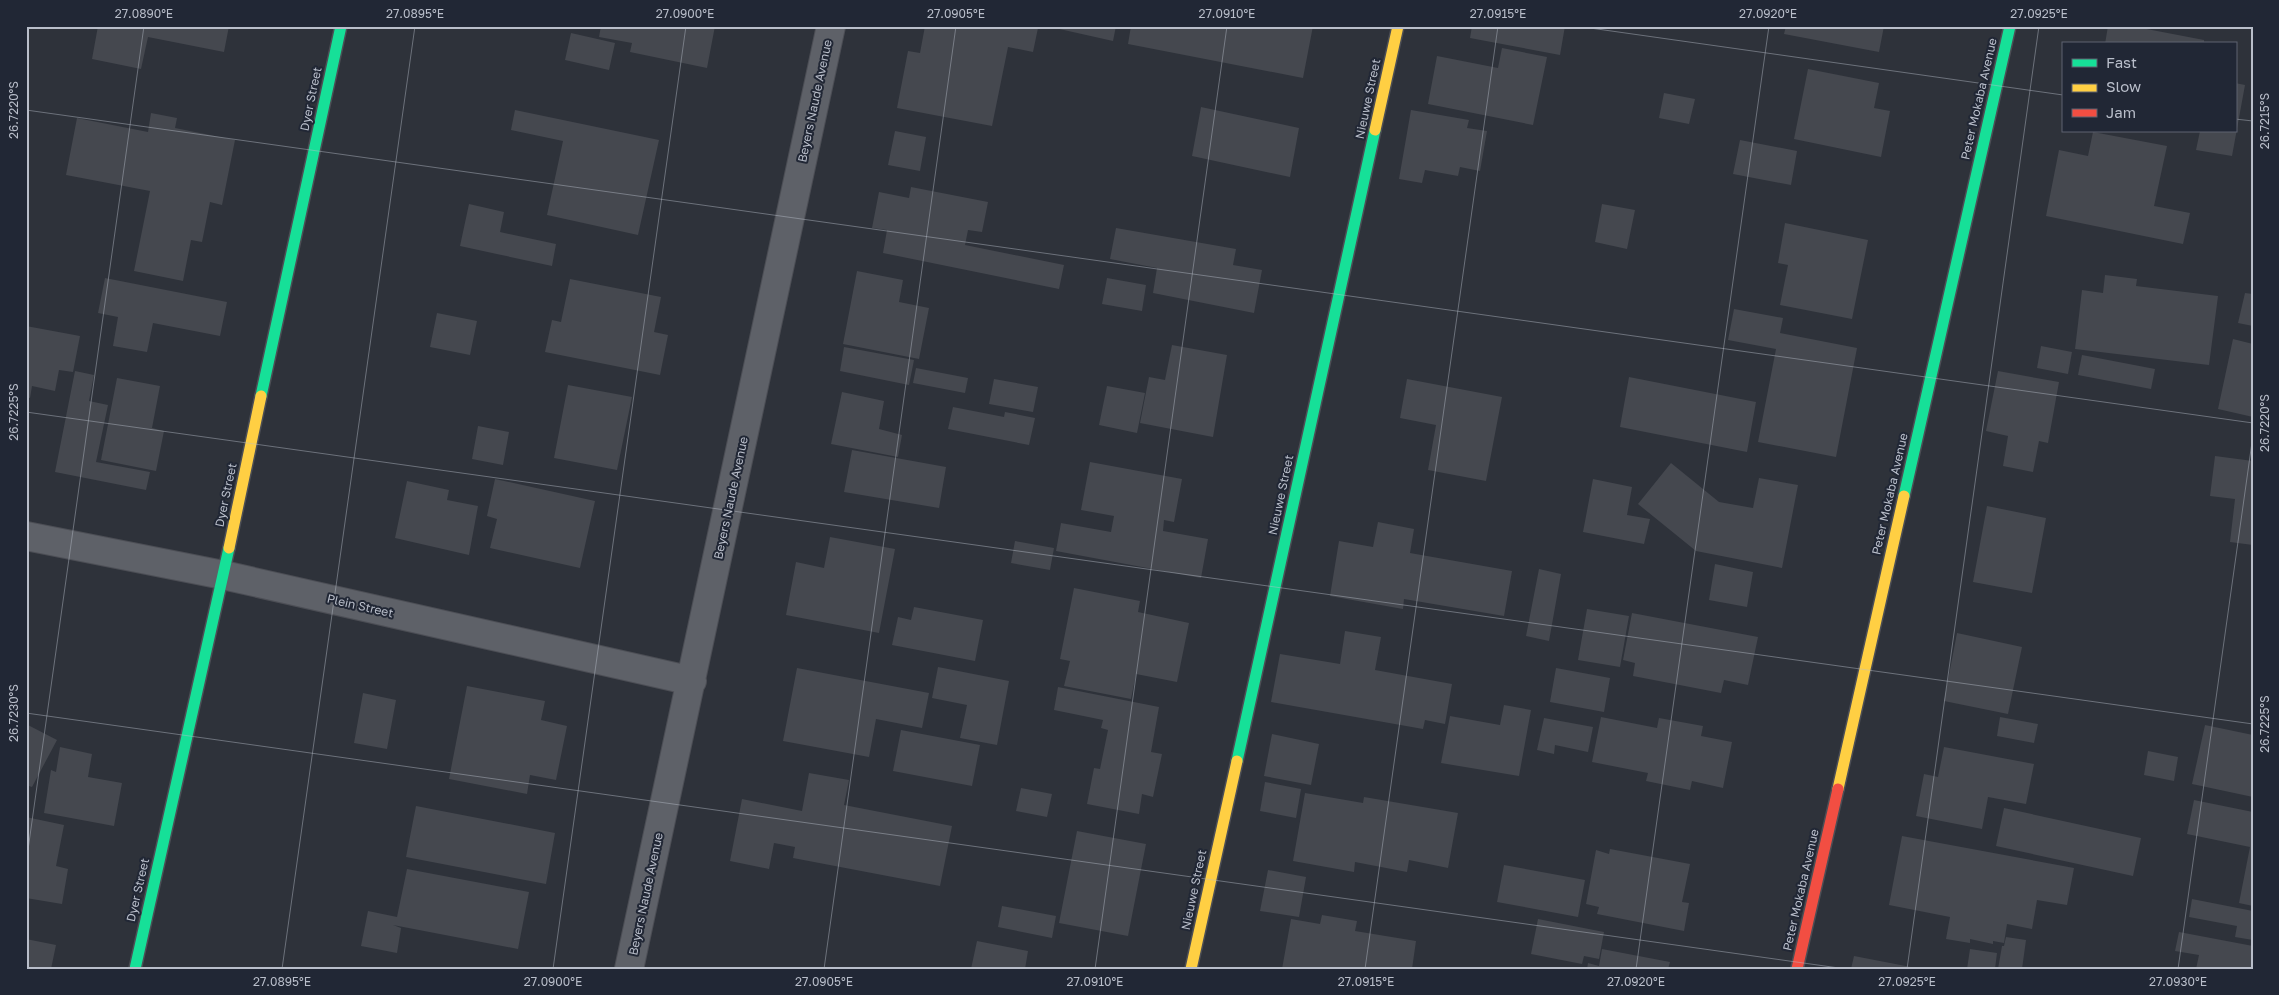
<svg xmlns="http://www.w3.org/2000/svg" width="2279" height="995" font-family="'Golos Text',sans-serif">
  <rect width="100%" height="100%" fill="#2e323a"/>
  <path fill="#45484f" d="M 98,26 L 229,26 L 224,52 L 148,37 L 141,69 L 92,59 Z
    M 601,26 L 715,26 L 707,68 L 630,52 L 632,43 L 599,37 Z
    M 925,26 L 1038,28 L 1033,52 L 1008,47 L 992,126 L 897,108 L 908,51 L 920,53 Z
    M 1046,26 L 1116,26 L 1113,41 Z
    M 1131,26 L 1313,26 L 1303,78 L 1128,44 Z
    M 1472,26 L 1565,26 L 1560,55 L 1470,38 Z
    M 1786,26 L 1884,26 L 1879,52 L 1784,34 Z
    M 2108,26 L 2131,26 L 2204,40 L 2204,44 L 2105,44 Z
    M 571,33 L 615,43 L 609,70 L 565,60 Z
    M 1502,48 L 1547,57 L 1533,125 L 1428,104 L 1437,56 L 1498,68 Z
    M 1808,69 L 1879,83 L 1874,108 L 1890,111 L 1881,157 L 1794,139 Z
    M 2235,83 L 2245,85 L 2232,156 L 2196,150 L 2200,131 L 2235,131 Z
    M 1664,93 L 1695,99 L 1689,124 L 1659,118 Z
    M 1201,107 L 1299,128 L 1290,177 L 1192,156 Z
    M 515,110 L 659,140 L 638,235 L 547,215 L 563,141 L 511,130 Z
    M 1411,110 L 1469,120 L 1467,128 L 1487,131 L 1480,171 L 1460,167 L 1458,176 L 1425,170 L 1422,183 L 1399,179 Z
    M 151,113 L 177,118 L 175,128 L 235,140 L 222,205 L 210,202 L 202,242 L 191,240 L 183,281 L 134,271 L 150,191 L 66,175 L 77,118 L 148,132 Z
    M 895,131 L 926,137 L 920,171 L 888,165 Z
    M 2093,132 L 2167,146 L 2154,206 L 2190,213 L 2183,244 L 2046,216 L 2059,150 L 2088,156 Z
    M 1740,140 L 1797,151 L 1791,185 L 1733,174 Z
    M 911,187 L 988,202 L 982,232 L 968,230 L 965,245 L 1064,265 L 1059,289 L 883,253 L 887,230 L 872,228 L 879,192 L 909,198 Z
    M 469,204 L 504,212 L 500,232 L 556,244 L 552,266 L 460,246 Z
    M 1602,204 L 1635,210 L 1627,249 L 1595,242 Z
    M 1785,223 L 1868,240 L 1852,319 L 1780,305 L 1788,265 L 1778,263 Z
    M 1116,228 L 1236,249 L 1233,265 L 1262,270 L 1254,313 L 1153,293 L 1157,268 L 1110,259 Z
    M 857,271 L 903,280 L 899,302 L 929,308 L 919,359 L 843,344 Z
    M 2105,275 L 2137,279 L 2136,286 L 2218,296 L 2209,365 L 2075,349 L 2082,290 L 2103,293 Z
    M 105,278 L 227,302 L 220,336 L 153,323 L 147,352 L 113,346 L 118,317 L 98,313 Z
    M 1107,278 L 1146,285 L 1142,311 L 1102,304 Z
    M 570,279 L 661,297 L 654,332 L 668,335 L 660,375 L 545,352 L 552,320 L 561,322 Z
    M 2245,293 L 2253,294 L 2253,326 L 2238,323 Z
    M 1734,309 L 1783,318 L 1780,333 L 1857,348 L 1836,457 L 1758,442 L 1776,349 L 1728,340 Z
    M 437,313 L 477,321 L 470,355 L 430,347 Z
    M 26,326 L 80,336 L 73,372 L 59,370 L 55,391 L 32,386 L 30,398 L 26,397 Z
    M 2233,339 L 2253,344 L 2253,417 L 2218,409 Z
    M 1172,345 L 1227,355 L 1213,437 L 1140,423 L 1149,377 L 1165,380 Z
    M 2041,346 L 2072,352 L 2068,374 L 2037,368 Z
    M 844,347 L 914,360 L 909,385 L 840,371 Z
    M 2082,355 L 2155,369 L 2151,389 L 2078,375 Z
    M 916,368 L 968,378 L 965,393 L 913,383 Z
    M 75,371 L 94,375 L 89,401 L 108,405 L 96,462 L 150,472 L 146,490 L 55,472 Z
    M 1998,371 L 2059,382 L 2048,443 L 2039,441 L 2033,472 L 2003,466 L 2008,436 L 1986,431 Z
    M 1629,377 L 1756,402 L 1747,452 L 1620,427 Z
    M 117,378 L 160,386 L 152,428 L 164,431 L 156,471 L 101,460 Z
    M 994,379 L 1038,387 L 1033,412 L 989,404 Z
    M 1407,379 L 1502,397 L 1486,481 L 1428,470 L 1436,425 L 1400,418 Z
    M 568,385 L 632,397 L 617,470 L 554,458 Z
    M 1107,386 L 1145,393 L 1137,433 L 1099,425 Z
    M 842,392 L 884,401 L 879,429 L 902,435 L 898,457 L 831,444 Z
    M 953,407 L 1004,417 L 1005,412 L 1035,418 L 1029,445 L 948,429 Z
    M 478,426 L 509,432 L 503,465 L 472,459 Z
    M 852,450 L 946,467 L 939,508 L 844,492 Z
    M 2215,456 L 2253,461 L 2253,545 L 2230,542 L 2235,499 L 2210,496 Z
    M 1090,462 L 1182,479 L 1174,522 L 1164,520 L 1163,531 L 1208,539 L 1201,578 L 1056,551 L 1061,523 L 1111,532 L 1114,516 L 1081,510 Z
    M 1671,463 L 1719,502 L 1753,508 L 1759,478 L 1798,485 L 1782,568 L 1696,551 L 1638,504 Z
    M 495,479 L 595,501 L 580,568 L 490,548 L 497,519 L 487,516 Z
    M 1593,479 L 1632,487 L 1627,515 L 1650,519 L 1644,544 L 1583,532 Z
    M 407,481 L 449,490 L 447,500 L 478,506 L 469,555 L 395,538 Z
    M 1987,506 L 2046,518 L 2032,593 L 1973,582 Z
    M 1378,522 L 1414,529 L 1410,553 L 1512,571 L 1504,616 L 1404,599 L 1403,609 L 1330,596 L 1339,541 L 1373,547 Z
    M 830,537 L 895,549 L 879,633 L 786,615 L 796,562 L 824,568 Z
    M 1015,541 L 1054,548 L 1050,570 L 1011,563 Z
    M 1715,564 L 1753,572 L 1747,607 L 1709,600 Z
    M 1539,569 L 1561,574 L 1549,641 L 1526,636 Z
    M 1074,588 L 1140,601 L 1138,612 L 1189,623 L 1177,682 L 1136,674 L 1131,699 L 1064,686 L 1070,661 L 1060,659 Z
    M 914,607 L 983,620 L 975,661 L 892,645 L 898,617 L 911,620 Z
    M 1587,609 L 1629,616 L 1620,667 L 1578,660 Z
    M 1632,613 L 1758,637 L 1748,685 L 1724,680 L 1721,693 L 1633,676 L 1635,663 L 1623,660 Z
    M 1345,631 L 1381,637 L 1375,670 L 1452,684 L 1445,724 L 1425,720 L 1423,729 L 1271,702 L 1280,654 L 1340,664 Z
    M 1957,633 L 2022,647 L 2008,714 L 1944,701 Z
    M 938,667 L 1009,681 L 997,745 L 960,738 L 967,705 L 932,698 Z
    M 797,668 L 929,693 L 922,728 L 876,719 L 869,757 L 783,741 Z
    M 1556,668 L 1610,678 L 1604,712 L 1550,702 Z
    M 467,686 L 545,701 L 541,720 L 567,726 L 556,780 L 530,775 L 527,794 L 449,779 Z
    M 1058,687 L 1159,707 L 1151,752 L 1162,754 L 1153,797 L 1142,794 L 1139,814 L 1087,804 L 1094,768 L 1100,769 L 1108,730 L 1101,728 L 1103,720 L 1054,710 Z
    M 363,693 L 396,700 L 387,749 L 354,743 Z
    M 1504,705 L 1531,710 L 1519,776 L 1441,763 L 1450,716 L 1500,725 Z
    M 1601,717 L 1657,728 L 1659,718 L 1703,726 L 1701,736 L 1732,742 L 1723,788 L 1692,781 L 1690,790 L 1646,781 L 1648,773 L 1592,762 Z
    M 2000,717 L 2038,724 L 2034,743 L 1997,736 Z
    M 1544,718 L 1593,727 L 1588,752 L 1555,745 L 1554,754 L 1537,750 Z
    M 26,724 L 57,740 L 32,787 L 26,785 Z
    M 2205,725 L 2253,735 L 2253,797 L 2192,784 Z
    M 901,730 L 980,745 L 972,786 L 893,771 Z
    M 1272,734 L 1319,744 L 1311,785 L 1264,776 Z
    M 60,747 L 92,754 L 88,777 L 122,783 L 114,826 L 44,813 L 51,770 L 56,772 Z
    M 1944,747 L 2034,764 L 2026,804 L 1988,797 L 1982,829 L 1916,816 L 1924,774 L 1938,777 Z
    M 2148,751 L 2178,757 L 2174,781 L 2144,775 Z
    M 809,773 L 849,780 L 844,805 L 952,826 L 940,886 L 793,858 L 795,847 L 774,843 L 769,869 L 730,861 L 742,799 L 802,811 Z
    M 1265,782 L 1301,789 L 1296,818 L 1260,811 Z
    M 1021,788 L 1052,794 L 1047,817 L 1016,811 Z
    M 1305,793 L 1363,803 L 1364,797 L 1458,813 L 1448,868 L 1409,860 L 1407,872 L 1355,862 L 1354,872 L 1293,861 Z
    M 2194,800 L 2253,812 L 2253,906 L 2239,903 L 2250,847 L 2187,834 Z
    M 416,806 L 555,833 L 546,884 L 406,857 Z
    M 2004,808 L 2141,838 L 2133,876 L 1996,846 Z
    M 26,817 L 64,825 L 56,866 L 68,869 L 62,904 L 26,898 Z
    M 1077,831 L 1146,844 L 1128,936 L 1059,923 Z
    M 1902,836 L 2074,868 L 2067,905 L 2037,900 L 2032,929 L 2007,924 L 2004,943 L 1993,941 L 1993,944 L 1970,939 L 1970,943 L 1946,939 L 1950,917 L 1889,905 Z
    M 1610,849 L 1690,864 L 1682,902 L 1689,903 L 1684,931 L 1597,914 L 1599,907 L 1586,904 L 1596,850 L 1609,854 Z
    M 1504,865 L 1585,880 L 1578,917 L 1497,902 Z
    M 407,869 L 529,892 L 518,949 L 393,925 L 401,928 L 397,953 L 361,946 L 368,911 L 397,917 Z
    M 1268,870 L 1306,877 L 1299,917 L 1260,911 Z
    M 2192,899 L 2253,911 L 2253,940 L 2235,937 L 2237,926 L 2189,917 Z
    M 1002,906 L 1056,916 L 1052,938 L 998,927 Z
    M 1322,915 L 1357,921 L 1355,931 L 1416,941 L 1412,969 L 1282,969 L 1291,919 L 1320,924 Z
    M 1538,919 L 1604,932 L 1599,959 L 1584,956 L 1582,964 L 1531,954 Z
    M 2179,932 L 2253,946 L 2253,969 L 2196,969 L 2199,955 L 2175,951 Z
    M 2006,937 L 2026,940 L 2022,969 L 1998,969 L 2002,946 L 2004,946 Z
    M 26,939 L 56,945 L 51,969 L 26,969 Z
    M 977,941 L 1028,951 L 1025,969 L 971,969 Z
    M 1602,949 L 1670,962 L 1668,969 L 1587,969 L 1588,963 L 1599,966 Z
    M 1970,949 L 1997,953 L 1995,969 L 1967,969 Z
    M 1854,956 L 1916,968 L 1916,969 L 1851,969 Z"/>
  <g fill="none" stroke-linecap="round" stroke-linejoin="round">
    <g stroke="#4c4e55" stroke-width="30">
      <path id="street" d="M 26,536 L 223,575 L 692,681
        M 629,969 L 831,26"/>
    </g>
    <g stroke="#4c4e55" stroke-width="14">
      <path id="fast" d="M 261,396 L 341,26
        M 1904,496 L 2010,26
        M 1237,761 L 1375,130
        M 135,969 L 229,548"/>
    </g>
    <g stroke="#4c4e55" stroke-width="14">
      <path id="slow" d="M 1375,130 L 1398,26
        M 229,548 L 261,396
        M 1838,789 L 1904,496
        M 1191,969 L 1237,761"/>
    </g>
    <g stroke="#4c4e55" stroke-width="14">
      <path id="jam" d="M 1797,969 L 1838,789"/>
    </g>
    <use href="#street" stroke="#5e6168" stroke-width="28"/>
    <use href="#fast" stroke="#16e098" stroke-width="11"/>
    <use href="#slow" stroke="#ffcf43" stroke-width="11"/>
    <use href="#jam" stroke="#f24e42" stroke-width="11"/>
  </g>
  <path fill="none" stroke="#b9beca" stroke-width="1" stroke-opacity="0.45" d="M 1576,26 L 2063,95M 26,110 L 2253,423M 2235,119 L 2253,121M 26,412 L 2253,724M 26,713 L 1846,969M 26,864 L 144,26M 282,969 L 415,26M 553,969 L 686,26M 824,969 L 956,26M 1095,969 L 1227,26M 1365,969 L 1498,26M 1636,969 L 1769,26M 1907,969 L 2039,26M 2178,969 L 2253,435"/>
  <g text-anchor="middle" stroke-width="4" stroke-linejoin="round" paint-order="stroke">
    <g font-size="12" fill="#b9beca" stroke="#212735">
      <text transform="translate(311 99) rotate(-78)" y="4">Dyer Street</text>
      <text transform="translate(1368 99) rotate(-78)" y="4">Nieuwe Street</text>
      <text transform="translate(1979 99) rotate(-77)" y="4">Peter Mokaba Avenue</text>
      <text transform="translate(815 101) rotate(-78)" y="4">Beyers Naude Avenue</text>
      <text transform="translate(1890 494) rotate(-77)" y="4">Peter Mokaba Avenue</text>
      <text transform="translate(226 495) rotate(-78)" y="4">Dyer Street</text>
      <text transform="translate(1281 495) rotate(-78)" y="4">Nieuwe Street</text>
      <text transform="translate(731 498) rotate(-78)" y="4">Beyers Naude Avenue</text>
      <text transform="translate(360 606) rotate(13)" y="4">Plein Street</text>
      <text transform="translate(138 890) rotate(-77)" y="4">Dyer Street</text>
      <text transform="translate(1194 890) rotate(-78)" y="4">Nieuwe Street</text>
      <text transform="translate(1801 890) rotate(-77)" y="4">Peter Mokaba Avenue</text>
      <text transform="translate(646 894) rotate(-78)" y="4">Beyers Naude Avenue</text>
    </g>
  </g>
  <rect width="2279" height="995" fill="none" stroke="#212735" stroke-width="55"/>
  <rect x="2062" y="42" width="175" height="90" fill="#212735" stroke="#5e6371"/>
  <rect x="2072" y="59" width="25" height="8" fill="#16e098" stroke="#5e6371"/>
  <text x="2106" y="68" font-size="15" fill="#b9beca">Fast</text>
  <rect x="2072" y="84" width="25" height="8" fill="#ffcf43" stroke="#5e6371"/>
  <text x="2106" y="92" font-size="15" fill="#b9beca">Slow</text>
  <rect x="2072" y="109" width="25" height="8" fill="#f24e42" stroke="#5e6371"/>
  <text x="2106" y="118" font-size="15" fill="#b9beca">Jam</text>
  <rect x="28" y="28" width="2224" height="940" fill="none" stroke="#b9beca" stroke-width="2"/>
  <g font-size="12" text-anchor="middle" fill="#b9beca">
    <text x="144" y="18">27.0890°E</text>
    <text x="415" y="18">27.0895°E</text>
    <text x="685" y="18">27.0900°E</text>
    <text x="956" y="18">27.0905°E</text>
    <text x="1227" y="18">27.0910°E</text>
    <text x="1498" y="18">27.0915°E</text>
    <text x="1768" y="18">27.0920°E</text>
    <text x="2039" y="18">27.0925°E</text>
    <text transform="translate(14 110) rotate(-90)" y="4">26.7220°S</text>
    <text transform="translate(2265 121) rotate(-90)" y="4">26.7215°S</text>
    <text transform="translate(14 412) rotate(-90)" y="4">26.7225°S</text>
    <text transform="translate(2265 423) rotate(-90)" y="4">26.7220°S</text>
    <text transform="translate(14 713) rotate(-90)" y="4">26.7230°S</text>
    <text transform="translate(2265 724) rotate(-90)" y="4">26.7225°S</text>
    <text x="282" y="986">27.0895°E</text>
    <text x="553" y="986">27.0900°E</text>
    <text x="824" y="986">27.0905°E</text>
    <text x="1095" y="986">27.0910°E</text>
    <text x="1366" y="986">27.0915°E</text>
    <text x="1636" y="986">27.0920°E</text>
    <text x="1907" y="986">27.0925°E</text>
    <text x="2178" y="986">27.0930°E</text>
  </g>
</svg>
